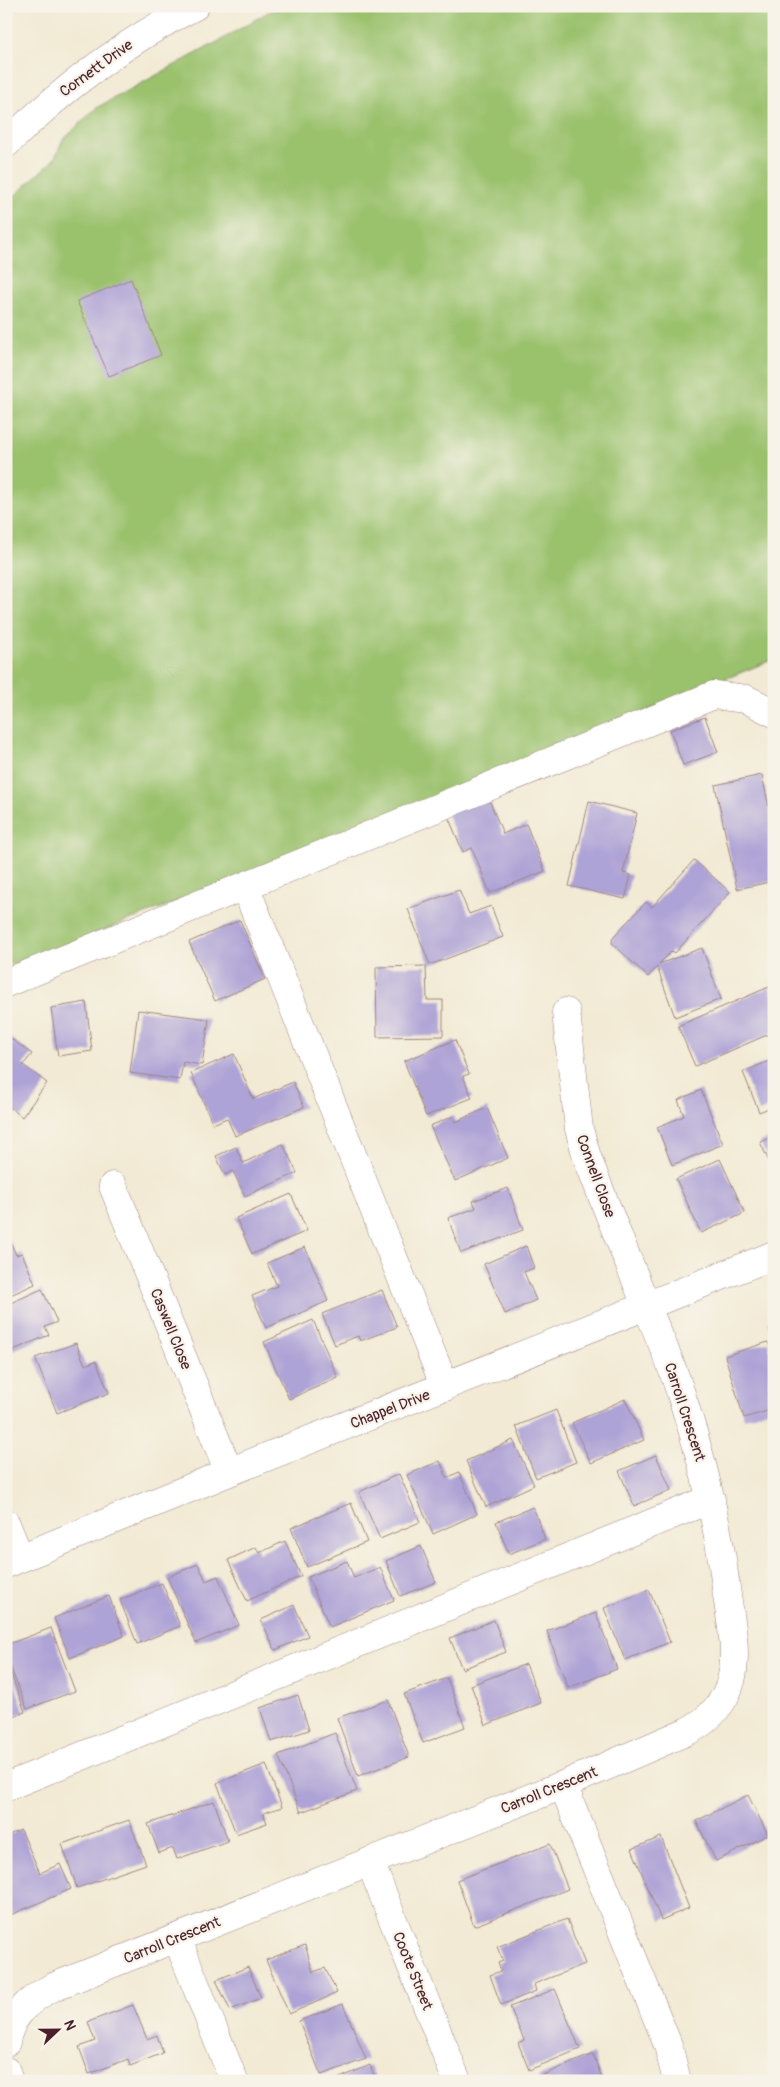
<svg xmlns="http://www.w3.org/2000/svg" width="780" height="2087" font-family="Pangolin,sans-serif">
  <rect width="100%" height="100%" fill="#f7f3e8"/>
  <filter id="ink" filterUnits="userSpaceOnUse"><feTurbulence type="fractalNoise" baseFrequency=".02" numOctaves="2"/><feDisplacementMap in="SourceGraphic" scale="10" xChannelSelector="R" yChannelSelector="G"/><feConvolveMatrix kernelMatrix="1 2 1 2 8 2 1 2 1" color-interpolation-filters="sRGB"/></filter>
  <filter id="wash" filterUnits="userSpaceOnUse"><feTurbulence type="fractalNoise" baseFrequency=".0096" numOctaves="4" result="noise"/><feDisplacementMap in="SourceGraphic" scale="20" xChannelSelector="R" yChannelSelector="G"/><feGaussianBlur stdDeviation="1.12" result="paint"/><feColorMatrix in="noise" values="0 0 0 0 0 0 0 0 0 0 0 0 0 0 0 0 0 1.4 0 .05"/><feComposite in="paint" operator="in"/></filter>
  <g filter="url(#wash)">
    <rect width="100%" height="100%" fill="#f2ead4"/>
    <path fill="#9ac16c" stroke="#72704c" d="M 293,6 L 759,6 L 774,12 L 774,659 L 248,874 L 22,962 L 6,965 L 6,204 L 55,158 L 62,141 L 96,108 L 221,40 L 268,12 Z"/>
    <g id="blocks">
      <path fill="#aea3d6" d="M 6,6 L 18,6 L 6,13 Z
        M 131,279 L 161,355 L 109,376 L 77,301 Z
        M 705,717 L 718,752 L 683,765 L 670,730 Z
        M 762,775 L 774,831 L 774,881 L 737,889 L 715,785 Z
        M 488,797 L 503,834 L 526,824 L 545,871 L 490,893 L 472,848 L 463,852 L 447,814 Z
        M 589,801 L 637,813 L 623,873 L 631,875 L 625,899 L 569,886 Z
        M 694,860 L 730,892 L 675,953 L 672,951 L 659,964 L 702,948 L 721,999 L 675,1017 L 657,967 L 648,977 L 612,943 L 613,937 L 646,902 L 652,907 Z
        M 459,890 L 469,914 L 491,906 L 503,937 L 430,965 L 408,909 Z
        M 240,920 L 265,979 L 215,1001 L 189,942 Z
        M 426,966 L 427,1000 L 443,1000 L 443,1036 L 377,1037 L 376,967 Z
        M 769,987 L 774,997 L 774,1032 L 695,1066 L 678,1026 Z
        M 86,1002 L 92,1051 L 58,1056 L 51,1008 Z
        M 138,1010 L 209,1019 L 202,1065 L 183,1062 L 180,1080 L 130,1073 Z
        M 6,1035 L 32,1054 L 23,1065 L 47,1083 L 22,1117 L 6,1104 Z
        M 455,1040 L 469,1074 L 463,1076 L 472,1098 L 426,1116 L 404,1061 Z
        M 234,1054 L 253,1099 L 293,1082 L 304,1107 L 235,1136 L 227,1118 L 213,1124 L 191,1073 Z
        M 774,1059 L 774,1106 L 759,1112 L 743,1072 Z
        M 701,1090 L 723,1144 L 672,1165 L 657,1127 L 684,1116 L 678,1100 Z
        M 487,1108 L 508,1158 L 455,1181 L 430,1126 L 453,1116 L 455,1122 Z
        M 774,1136 L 774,1172 L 760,1142 Z
        M 283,1144 L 297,1173 L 245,1196 L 233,1171 L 225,1175 L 216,1156 L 236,1147 L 243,1163 Z
        M 720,1159 L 745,1213 L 701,1233 L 676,1179 Z
        M 508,1188 L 523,1230 L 461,1253 L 448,1218 L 476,1208 L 473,1201 Z
        M 291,1194 L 307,1231 L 252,1254 L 236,1218 Z
        M 9,1239 L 16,1255 L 22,1253 L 35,1284 L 6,1297 L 6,1241 Z
        M 526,1246 L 534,1268 L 524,1272 L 536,1300 L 505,1314 L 484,1264 Z
        M 305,1247 L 328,1301 L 266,1328 L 252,1296 L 277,1286 L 267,1263 Z
        M 42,1289 L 57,1322 L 45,1327 L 49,1335 L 6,1353 L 6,1305 Z
        M 382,1290 L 397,1327 L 360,1341 L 358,1336 L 335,1345 L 322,1314 Z
        M 313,1320 L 338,1378 L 289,1399 L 264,1342 Z
        M 774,1327 L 774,1344 L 773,1344 L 769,1329 Z
        M 768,1342 L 774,1361 L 774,1409 L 744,1418 L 725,1356 Z
        M 76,1343 L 85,1365 L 96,1361 L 109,1393 L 57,1413 L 35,1358 Z
        M 625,1399 L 644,1440 L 591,1463 L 572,1423 Z
        M 556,1410 L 576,1462 L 536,1478 L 516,1426 Z
        M 513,1440 L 534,1485 L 486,1507 L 466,1461 Z
        M 656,1455 L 671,1490 L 634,1506 L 619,1471 Z
        M 440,1461 L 447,1478 L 459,1472 L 477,1514 L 433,1534 L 407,1475 Z
        M 399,1474 L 420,1522 L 380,1539 L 359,1492 Z
        M 351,1503 L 367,1542 L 307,1567 L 291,1528 Z
        M 533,1507 L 545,1539 L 509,1554 L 496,1522 Z
        M 285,1541 L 301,1576 L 247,1601 L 228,1560 L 256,1547 L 259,1553 Z
        M 421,1546 L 436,1582 L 400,1596 L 386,1561 Z
        M 347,1561 L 354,1578 L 380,1567 L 394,1600 L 330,1627 L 308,1577 Z
        M 198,1564 L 206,1581 L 218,1576 L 239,1625 L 196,1643 L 167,1577 Z
        M 162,1583 L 180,1626 L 137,1644 L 120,1600 Z
        M 649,1590 L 670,1642 L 625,1660 L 604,1608 Z
        M 109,1596 L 124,1636 L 70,1658 L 54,1618 Z
        M 294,1605 L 308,1636 L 275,1650 L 261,1620 Z
        M 596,1613 L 617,1669 L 568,1688 L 547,1631 Z
        M 494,1620 L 506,1652 L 462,1669 L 450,1638 Z
        M 51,1628 L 75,1691 L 27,1709 L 6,1656 L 6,1645 Z
        M 6,1660 L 25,1712 L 6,1719 Z
        M 526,1664 L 541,1703 L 486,1725 L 471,1685 Z
        M 447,1678 L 465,1727 L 423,1743 L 404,1694 Z
        M 298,1695 L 309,1730 L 271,1742 L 260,1708 Z
        M 388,1700 L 409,1757 L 358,1776 L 337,1718 Z
        M 335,1733 L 357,1791 L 301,1812 L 278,1755 Z
        M 266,1764 L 282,1807 L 263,1813 L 267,1823 L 236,1834 L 217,1783 Z
        M 748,1795 L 768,1835 L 716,1861 L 696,1821 Z
        M 214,1801 L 228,1841 L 177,1859 L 173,1848 L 159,1853 L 148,1824 Z
        M 129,1820 L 146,1864 L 77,1888 L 62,1844 Z
        M 21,1830 L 40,1873 L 60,1864 L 71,1889 L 6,1917 L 6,1836 Z
        M 661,1837 L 689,1908 L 661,1920 L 632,1849 Z
        M 550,1844 L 568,1889 L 474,1926 L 457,1880 Z
        M 567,1919 L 585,1964 L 534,1984 L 536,1991 L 501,2005 L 490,1975 L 501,1971 L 498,1963 L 503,1961 L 497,1947 Z
        M 305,1945 L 313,1972 L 325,1968 L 337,1993 L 289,2014 L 266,1960 Z
        M 248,1967 L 261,1998 L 230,2010 L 216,1980 Z
        M 555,1989 L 580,2049 L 529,2070 L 518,2043 L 524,2040 L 510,2007 Z
        M 343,2004 L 366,2059 L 321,2075 L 299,2021 Z
        M 133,2005 L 147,2039 L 157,2035 L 163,2053 L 130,2066 L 128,2059 L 89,2074 L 79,2047 L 95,2041 L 88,2022 Z
        M 593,2054 L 603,2081 L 539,2081 L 538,2077 Z
        M 370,2065 L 376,2081 L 333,2081 Z"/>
    </g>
  </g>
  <g filter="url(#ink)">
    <use href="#blocks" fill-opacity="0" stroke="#9e8480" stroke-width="1"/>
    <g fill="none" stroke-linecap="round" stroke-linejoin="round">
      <g stroke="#9e8480" stroke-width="29">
        <path id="minor" d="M 6,144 C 63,88 124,42 195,6
          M 245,886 L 445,1387
          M 6,983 L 714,695 L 746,699 L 774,713
          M 113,1186 L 229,1472
          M 6,1524 L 20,1558
          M 6,1564 L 229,1472 L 774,1255
          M 563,1785 L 668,2045 L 677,2081
          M 6,1787 L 711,1499
          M 370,1862 L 457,2081
          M 177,1938 L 234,2081
          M 6,2042 C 11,2014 30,1999 53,1987 L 563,1785 L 688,1731 C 709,1720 724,1705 731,1681 C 738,1653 731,1623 727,1595 C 719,1528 704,1464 683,1400 C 673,1367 659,1336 646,1305 C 626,1256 606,1207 587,1157 L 579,1129 L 566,1012
          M 6,2071 L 9,2081"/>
      </g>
      <use href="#minor" stroke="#fff" stroke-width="28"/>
    </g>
  </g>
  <g text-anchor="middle" stroke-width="4.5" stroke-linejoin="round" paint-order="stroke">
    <g font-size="15" fill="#4a1f2b" stroke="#f7f3e8">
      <text transform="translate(96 68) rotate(-36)" y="5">Cornett Drive</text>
      <text transform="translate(596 1176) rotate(70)" y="5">Connell Close</text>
      <text transform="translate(171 1329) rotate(68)" y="5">Caswell Close</text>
      <text transform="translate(390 1409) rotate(-21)" y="5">Chappel Drive</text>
      <text transform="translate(685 1412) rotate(72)" y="5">Carroll Crescent</text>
      <text transform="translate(549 1790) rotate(-22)" y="5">Carroll Crescent</text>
      <text transform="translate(172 1940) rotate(-22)" y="5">Carroll Crescent</text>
      <text transform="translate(413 1971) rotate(68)" y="5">Coote Street</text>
    </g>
  </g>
  <rect width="780" height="2087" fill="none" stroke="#f7f3e8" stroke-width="25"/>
  <g transform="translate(58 2030) rotate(68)" stroke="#f7f3e8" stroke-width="4" paint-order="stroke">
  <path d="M0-4L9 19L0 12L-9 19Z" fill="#4a1f2b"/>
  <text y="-8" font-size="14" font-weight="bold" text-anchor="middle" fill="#4a1f2b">N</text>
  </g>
</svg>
